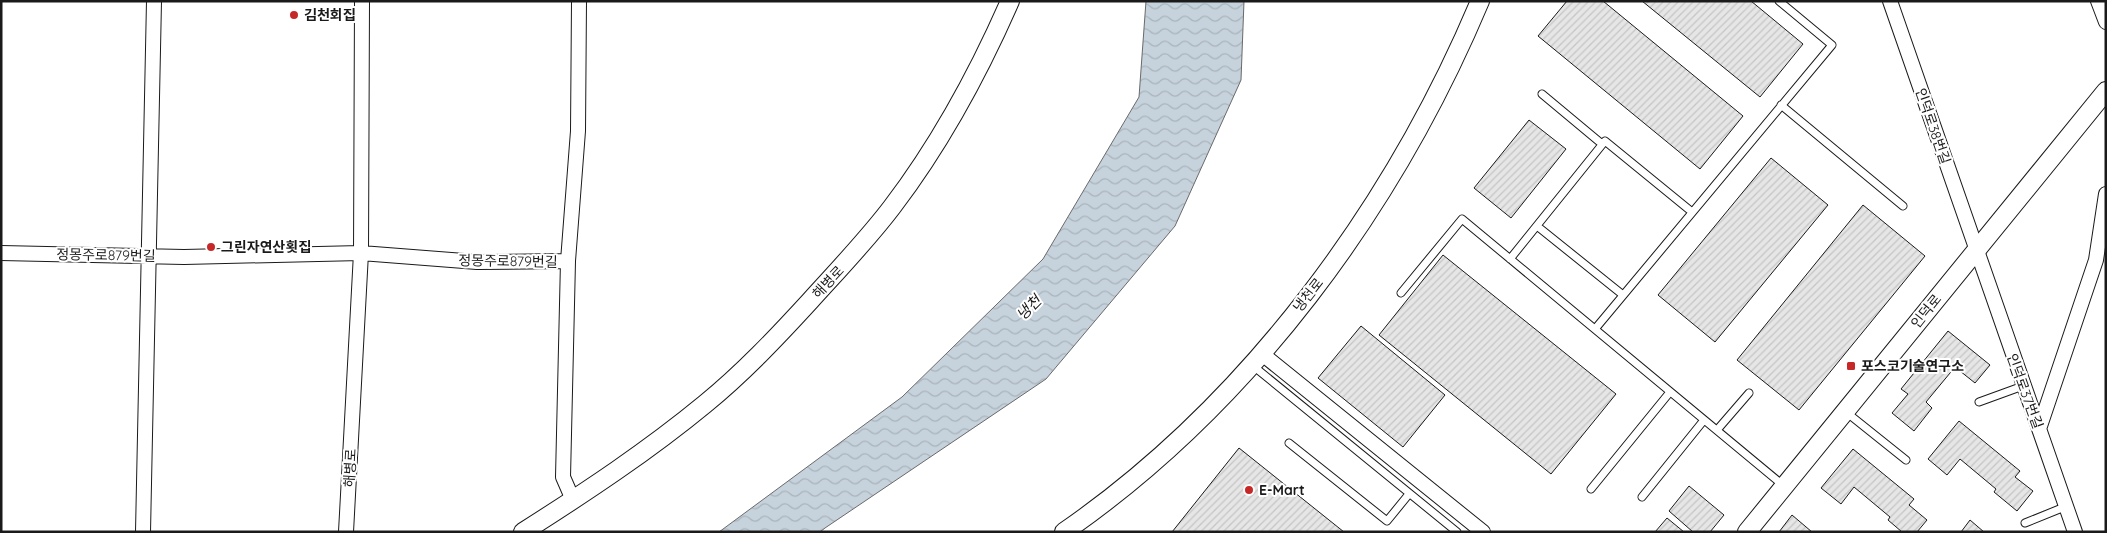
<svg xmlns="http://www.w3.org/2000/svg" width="2107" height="533" font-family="Quicksand,'Noto Sans KR',sans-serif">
  <defs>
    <pattern id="water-waves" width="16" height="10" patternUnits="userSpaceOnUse" patternTransform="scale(1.25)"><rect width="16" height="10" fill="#c6d2dc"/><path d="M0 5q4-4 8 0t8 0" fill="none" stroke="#aab4bc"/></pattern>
    <pattern id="building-hatch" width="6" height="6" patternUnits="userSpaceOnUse" patternTransform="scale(1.25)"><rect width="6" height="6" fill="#e6e6e6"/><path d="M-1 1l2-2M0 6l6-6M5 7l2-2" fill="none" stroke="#c5c5c5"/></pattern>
  </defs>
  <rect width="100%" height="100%" fill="#fff"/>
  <path fill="url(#water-waves)" stroke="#6a6a6a" d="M 1146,1 L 1244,1 L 1241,80 L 1175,226 L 1046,379 L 825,528 L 820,532 L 719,532 L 902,397 L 1043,259 L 1139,97 Z"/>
  <path fill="url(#building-hatch)" stroke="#1a1a1a" d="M 1567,1 L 1603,1 L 1743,116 L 1700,169 L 1538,36 Z
    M 1642,1 L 1751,1 L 1803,44 L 1760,97 Z
    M 1529,120 L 1566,149 L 1511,218 L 1474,188 Z
    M 1771,158 L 1828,205 L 1715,342 L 1658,295 Z
    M 1863,205 L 1925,256 L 1799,410 L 1737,360 Z
    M 1443,255 L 1616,394 L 1551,474 L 1379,335 Z
    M 1361,326 L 1445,395 L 1403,447 L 1318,378 Z
    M 1948,331 L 1990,365 L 1975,383 L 1955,367 L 1926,402 L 1932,408 L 1914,431 L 1892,413 L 1908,394 L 1901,389 Z
    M 1959,421 L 2020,471 L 2015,477 L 2033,491 L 2017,511 L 1994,492 L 1996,489 L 1960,459 L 1947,475 L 1928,459 Z
    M 1239,448 L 1344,532 L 1172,532 Z
    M 1853,449 L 1914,499 L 1909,505 L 1927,520 L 1917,532 L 1902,532 L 1888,520 L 1890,517 L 1854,487 L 1841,504 L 1821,488 Z
    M 1689,486 L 1724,515 L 1710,532 L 1693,532 L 1669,511 Z
    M 1792,515 L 1812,532 L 1779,532 Z
    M 1667,518 L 1684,532 L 1655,532 Z
    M 1970,520 L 1984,532 L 1961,532 Z"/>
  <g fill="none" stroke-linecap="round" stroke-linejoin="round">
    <g stroke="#1a1a1a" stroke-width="9">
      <path id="service" d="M 1542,94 L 1602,144
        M 1781,105 L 1903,206
        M 1537,226 L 1623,295
        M 1510,259 L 1605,141 L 1692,212
        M 1401,293 L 1462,219 L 1784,486
        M 1595,329 L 1832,45 L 1779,1
        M 1252,365 L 1457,532
        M 1979,402 L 2023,386
        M 1846,412 L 1906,460
        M 1717,430 L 1749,393
        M 1289,443 L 1387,521 L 1409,494
        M 1591,489 L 1670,392
        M 1642,497 L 1704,420
        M 2025,523 L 2067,506"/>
    </g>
    <g stroke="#1a1a1a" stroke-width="16">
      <path id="minor" d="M 1890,1 L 2075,532
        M 2098,1 L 2106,22
        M 1,253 L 184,257 L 361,253 L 477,262 L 568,261
        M 1261,353 L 1483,532
        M 2039,429 L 2096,260 L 2106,194
        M 573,500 L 563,477 L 568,261 L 578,131 L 579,1
        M 143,532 L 154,1
        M 346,532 L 361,253 L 362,1"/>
    </g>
    <g stroke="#1a1a1a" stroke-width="20">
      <path id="tertiary" d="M 523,532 C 586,492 648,451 705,404 C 743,373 777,337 810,301 C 838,270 867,240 892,207 C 940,144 978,74 1010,1
        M 1064,532 C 1249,404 1393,208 1480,1
        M 1747,532 L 2106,91"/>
    </g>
    <use href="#service" stroke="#fff" stroke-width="7"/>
    <use href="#minor" stroke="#fff" stroke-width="14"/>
    <use href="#tertiary" stroke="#fff" stroke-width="18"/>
  </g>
  <g fill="#c62828" stroke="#fff" stroke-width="2">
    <circle cx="294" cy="15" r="5"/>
    <circle cx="211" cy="247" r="5"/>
    <rect x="1846" y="361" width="10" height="10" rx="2.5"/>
    <circle cx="1249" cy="490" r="5"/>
  </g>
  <g text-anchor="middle" stroke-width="4" stroke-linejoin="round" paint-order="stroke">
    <g font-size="14" font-weight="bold" fill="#1a1a1a" stroke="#fff" text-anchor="start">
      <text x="304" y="20">김천회집</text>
      <text x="221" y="252">그린자연산횟집</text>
      <text x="1861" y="371">포스코기술연구소</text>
      <text x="1259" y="495">E-Mart</text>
    </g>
    <g font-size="14" fill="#1a1a1a" stroke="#fff">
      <text transform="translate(1933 126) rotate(71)" y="5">인덕로38번길</text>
      <text transform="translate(106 255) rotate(1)" y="5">정몽주로879번길</text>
      <text transform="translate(508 261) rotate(1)" y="5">정몽주로879번길</text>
      <text transform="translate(828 282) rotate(-47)" y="5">해병로</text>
      <text transform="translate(1308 295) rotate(-52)" y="5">냉천로</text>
      <text transform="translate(1926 311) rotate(-51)" y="5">인덕로</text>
      <text transform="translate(2025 391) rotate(70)" y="5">인덕로37번길</text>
      <text transform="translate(350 468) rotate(-87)" y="5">해병로</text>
    </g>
    <g font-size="15" font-style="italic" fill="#1a1a1a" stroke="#fff">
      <text transform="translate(1029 308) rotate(-45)" y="5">냉천</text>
    </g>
  </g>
  <rect width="2107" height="533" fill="none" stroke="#1a1a1a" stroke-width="5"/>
</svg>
